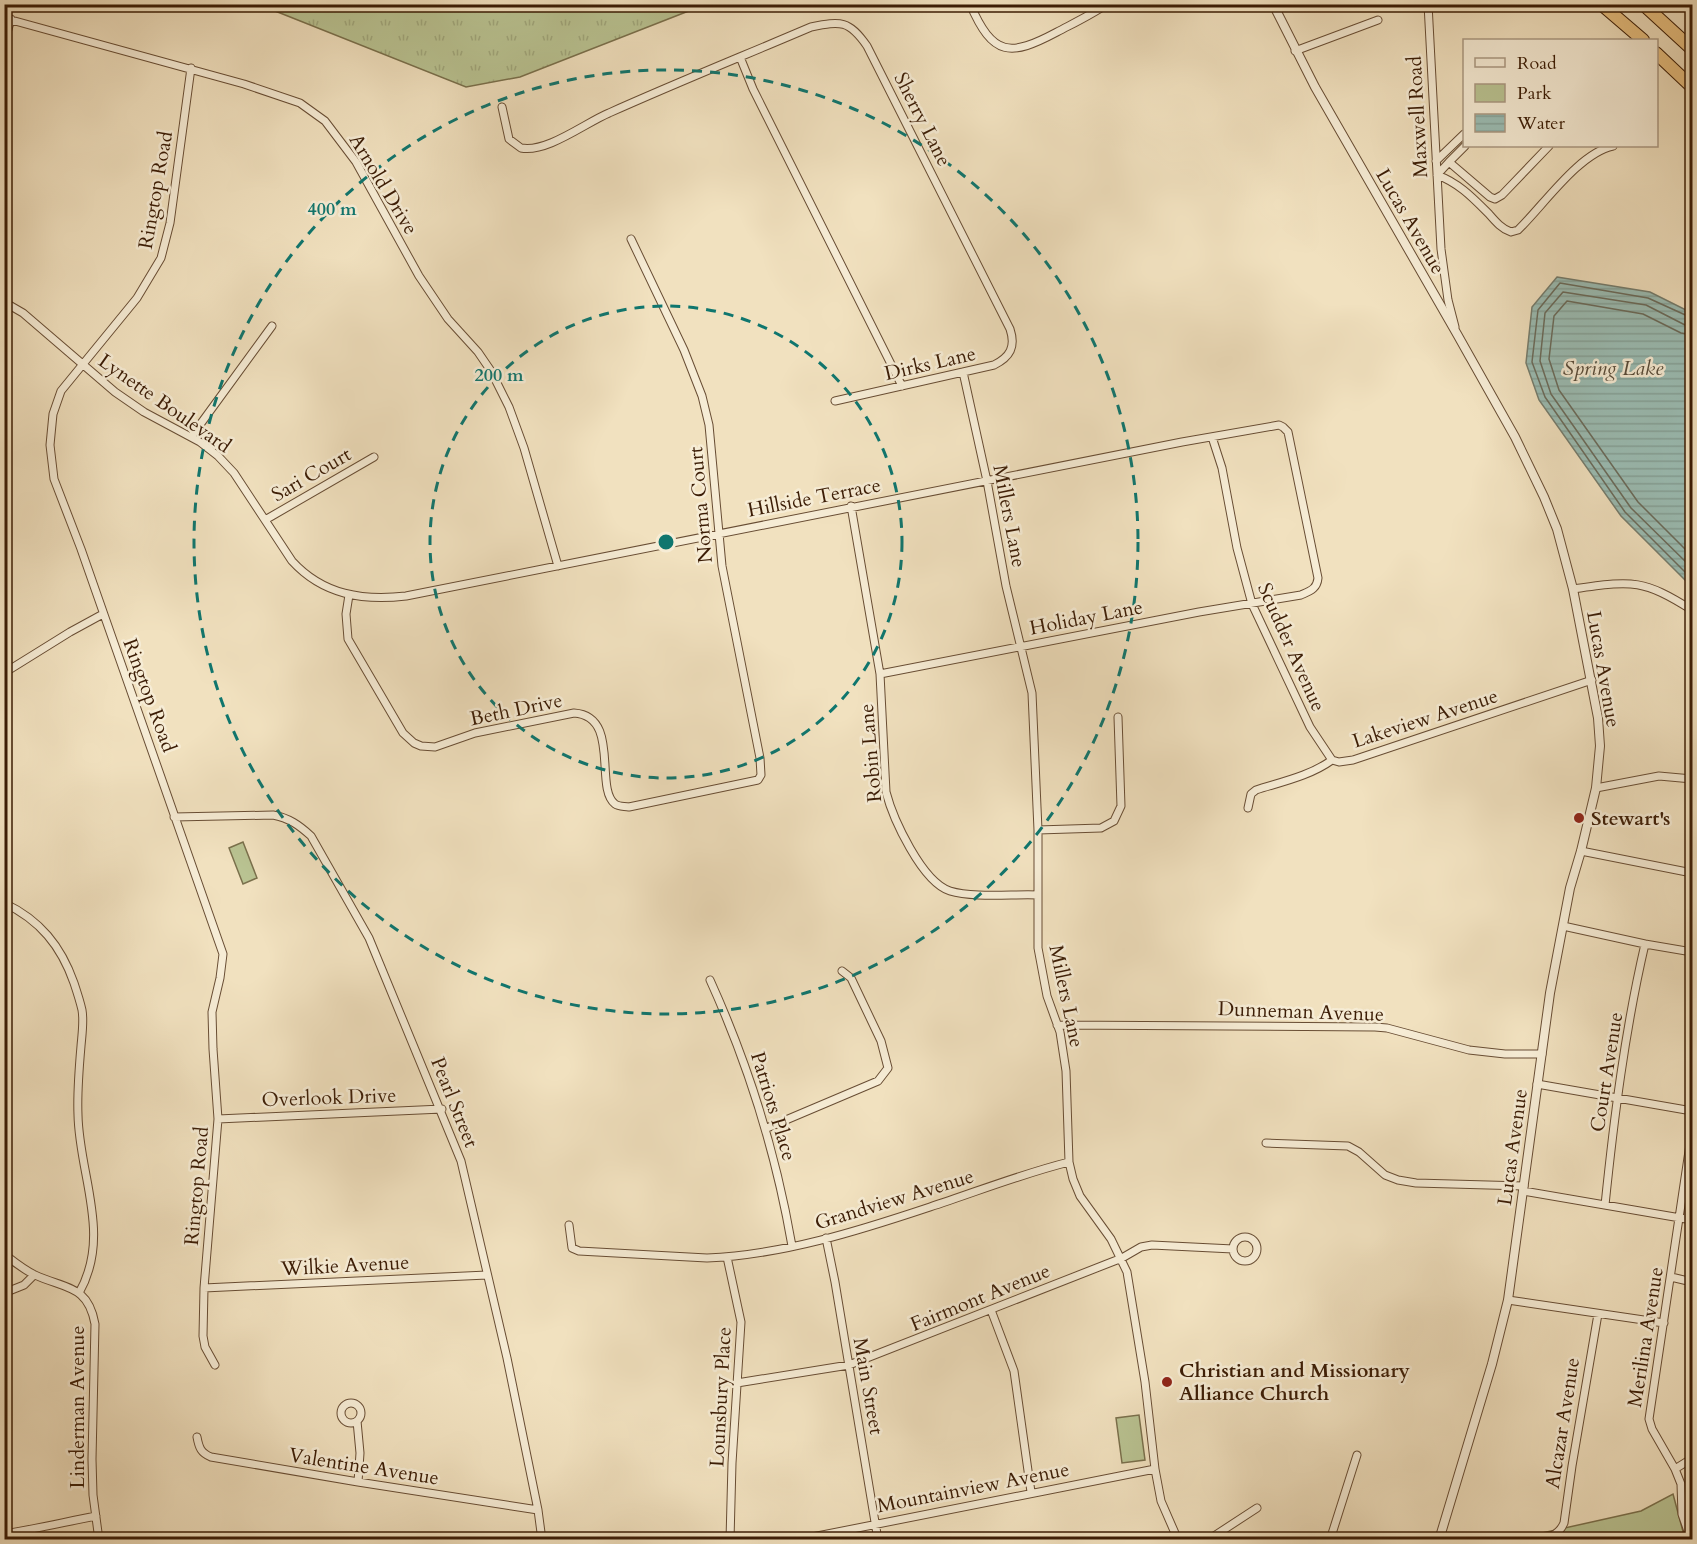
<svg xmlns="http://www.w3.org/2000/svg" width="1697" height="1544" font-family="Cardo,serif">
  <defs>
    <pattern id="grass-tufts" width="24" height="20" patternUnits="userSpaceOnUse" patternTransform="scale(1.5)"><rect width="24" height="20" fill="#b9c392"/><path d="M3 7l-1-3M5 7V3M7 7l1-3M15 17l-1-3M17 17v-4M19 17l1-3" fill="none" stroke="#a0a77c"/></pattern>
    <pattern id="water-rules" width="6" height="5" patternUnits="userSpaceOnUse" patternTransform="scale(1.5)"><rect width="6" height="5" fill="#9bbdb4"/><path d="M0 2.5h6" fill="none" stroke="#86a299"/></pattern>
  </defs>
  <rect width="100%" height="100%" fill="#f1e1bf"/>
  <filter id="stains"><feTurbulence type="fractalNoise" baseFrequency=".00333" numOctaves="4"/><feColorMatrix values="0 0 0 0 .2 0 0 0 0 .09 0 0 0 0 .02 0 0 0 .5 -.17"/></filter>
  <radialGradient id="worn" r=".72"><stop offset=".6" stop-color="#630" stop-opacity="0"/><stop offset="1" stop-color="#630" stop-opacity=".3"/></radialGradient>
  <path fill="url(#grass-tufts)" stroke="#7a704c" stroke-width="1.5" d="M 260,5 L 704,5 L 520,77 L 466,87 Z"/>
  <path fill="#b9c392" stroke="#7a704c" stroke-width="1.5" d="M 243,842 L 257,878 L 243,884 L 229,848 Z
    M 1139,1415 L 1145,1460 L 1122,1463 L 1116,1418 Z
    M 1673,1494 L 1685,1539 L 1511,1540 L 1641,1511 Z"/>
  <path fill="url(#water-rules)" stroke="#757d6e" stroke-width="1.5" d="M 1557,277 L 1650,292 L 1692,313 L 1692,587 L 1621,516 L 1539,400 L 1526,363 L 1532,307 Z"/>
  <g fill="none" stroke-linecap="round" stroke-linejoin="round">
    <path stroke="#6b6c5c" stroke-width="1.5" d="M 1692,318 L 1648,298 L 1560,283 L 1538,310 L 1532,362 L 1545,397 L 1625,512 L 1692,579
      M 1692,326 L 1685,325 L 1646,305 L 1563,292 L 1545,313 L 1540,361 L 1551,394 L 1631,508 L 1692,568
      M 1692,335 L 1681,333 L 1643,314 L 1567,301 L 1554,316 L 1549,359 L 1559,390 L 1638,502 L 1692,556"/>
    <g stroke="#684d34" stroke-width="9">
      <path id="minor" d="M 970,4 C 993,57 1010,57 1057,32 C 1074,23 1091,15 1107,4
        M 1428,4 L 1441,249 L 1448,300 L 1455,327
        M 4,18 L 244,84 L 300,103 L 325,121 L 356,162 L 419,276 L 448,319 L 478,352 L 491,371 L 509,407 L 524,448 L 558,566
        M 4,43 L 11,19
        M 1295,51 L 1378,20
        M 740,57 L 753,89 L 902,386
        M 191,68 L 170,223 L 161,258 L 137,298 L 61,391 L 53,414 L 50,445 L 54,479 L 81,549 L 223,954 L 220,978 L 212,1012 L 213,1049 L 218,1119 L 204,1288 L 203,1336 L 205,1347 L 215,1365
        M 502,107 L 509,139 L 521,148 C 547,153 585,123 609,113 C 676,83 743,56 811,27 C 841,21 849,20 867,46 L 1010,329 C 1016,347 1010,357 994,365 L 835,401
        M 1465,146 L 1449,162 L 1490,197 L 1495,199 L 1502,195 L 1549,146
        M 1436,161 L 1464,134
        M 1449,162 L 1437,175 C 1459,183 1473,198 1489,214 C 1496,222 1502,229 1511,232 L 1518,230 C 1543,206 1579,153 1613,146
        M 4,302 L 23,313 L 115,392 L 144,412 L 200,442 L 218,456 L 234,473 L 292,561 C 323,595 363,601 406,596 L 1182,442 L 1279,425 L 1283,427 L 1288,432 L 1318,578 C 1317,589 1310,591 1301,595 L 1199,612 L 880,674
        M 963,372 L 987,481 L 1006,586 L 1032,693 L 1038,830 L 1038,948 L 1047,996 L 1060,1032 L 1066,1071 L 1069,1162 L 1073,1179 L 1080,1196 L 1111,1239 L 1127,1272 L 1145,1382 L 1155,1469 L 1161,1501 L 1178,1540
        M 191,437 L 272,326
        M 1212,437 L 1222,468 L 1237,548 L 1252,604 L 1310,727 L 1332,760
        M 851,506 L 880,674 L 886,792 C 893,819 922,882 950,891 C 973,898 1012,894 1038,895
        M 265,520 L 374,457
        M 1573,589 C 1632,581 1641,578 1692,610
        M 349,595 L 346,614 L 348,639 L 403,733 L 414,743 L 421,746 L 435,747 L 475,733 L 574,713 C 621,716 594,788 615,804 C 619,807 624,806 629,807 L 758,780 L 761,775 L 760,758 L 722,566 L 709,425 L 702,396 L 684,350 L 631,239
        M 4,673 L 70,632 L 103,614
        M 1596,788 L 1659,776 L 1692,779
        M 1248,808 L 1251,794 L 1256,790 C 1281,782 1310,776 1332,760 L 1339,762 L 1353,760 L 1592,680
        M 174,817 L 273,815 C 289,818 299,825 311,836 L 369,938 L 461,1161 L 507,1358 L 538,1510 L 542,1540
        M 1038,830 L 1101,828 L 1114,821 L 1121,806 L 1118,717
        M 1581,851 L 1692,873
        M 4,903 C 40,920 61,946 74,983 C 77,992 80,1001 82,1010 C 84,1021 82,1034 81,1046 C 79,1069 77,1092 78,1115 C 79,1175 112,1235 79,1293
        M 1563,926 L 1645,944 L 1692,952
        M 710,980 C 749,1066 776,1153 792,1246
        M 1057,1025 L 1375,1027 L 1387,1028 L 1469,1050 L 1505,1054 L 1542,1054
        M 1537,1084 L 1692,1111
        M 218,1119 L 442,1109
        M 767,1128 L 878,1081 L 888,1068 L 881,1041 L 851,978 L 842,971
        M 1266,1143 L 1348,1146 L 1359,1152 L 1385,1175 L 1398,1180 L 1416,1183 L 1524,1186
        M 1523,1191 L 1692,1220
        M 1605,1205 C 1614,1118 1625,1030 1645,944
        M 569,1225 L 572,1248 L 579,1251 L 707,1258 C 782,1255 858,1231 930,1207 C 976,1192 1021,1174 1069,1162
        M1233 1249a12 12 0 1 1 24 0a12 12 0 1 1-24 0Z
        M 826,1238 L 835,1282 L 878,1540
        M 4,1254 C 13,1261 24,1270 35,1275 C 66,1289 88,1285 95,1324 L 92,1459 L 93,1495 L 99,1540
        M 727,1257 L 741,1322 L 732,1463 L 730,1540
        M 1671,1277 L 1692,1282
        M 204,1288 L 487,1275
        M 4,1293 L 24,1285 L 34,1275
        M 1508,1300 L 1664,1323
        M 991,1310 L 1014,1371 L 1031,1492
        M 737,1383 L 849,1365 L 1122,1258 L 1141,1247 L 1152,1245 L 1233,1249
        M341 1413a10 10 0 1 1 20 0a10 10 0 1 1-20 0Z
        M 357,1421 L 360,1453 L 358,1482
        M 197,1437 C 199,1448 201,1453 211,1457 L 358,1482 L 538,1510
        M 1675,1469 L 1691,1459
        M 4,1534 C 35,1529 65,1522 96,1516
        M 797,1540 L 1155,1469
        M 1208,1540 L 1257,1508
        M 1330,1540 L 1357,1455
        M 1532,1540 C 1546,1538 1558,1537 1564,1523 L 1572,1466 L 1598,1314
        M 1691,1540 L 1682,1514 L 1681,1484 L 1675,1469 L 1652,1429 L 1649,1419 L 1692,1131"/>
    </g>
    <g stroke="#684d34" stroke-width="10">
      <path id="tertiary" d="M 1273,4 L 1315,87 L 1457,334 L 1515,437 L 1544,497 L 1557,529 L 1573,589 L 1598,718 L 1600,746 L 1596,788 L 1581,851 L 1570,888 L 1550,993 L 1508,1300 L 1492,1364 L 1439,1540"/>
    </g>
    <g stroke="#3b1c05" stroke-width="14">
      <path id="motorway" d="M 1601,4 L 1643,40
        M 1643,4 L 1692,49
        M 1656,53 L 1692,87"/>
    </g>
    <use href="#minor" stroke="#f6ecd5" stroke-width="7"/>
    <use href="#tertiary" stroke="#f6ecd5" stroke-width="8"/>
    <use href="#motorway" stroke="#e8c080" stroke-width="12"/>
  </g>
  <g fill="none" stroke="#0f766e" stroke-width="3" stroke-dasharray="10 8">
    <circle cx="666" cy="542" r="236"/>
    <circle cx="666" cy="542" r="472"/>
  </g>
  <g fill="#8f2418" stroke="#f6ecd5" stroke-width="2">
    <circle cx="1579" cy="818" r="6"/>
    <circle cx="1167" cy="1382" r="6"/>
  </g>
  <g text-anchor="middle" stroke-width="5" stroke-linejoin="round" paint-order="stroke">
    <g font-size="20" fill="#3b1c05" stroke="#f6ecd5">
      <text transform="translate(1417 117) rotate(-93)" y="7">Maxwell Road</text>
      <text transform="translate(923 119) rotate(63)" y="7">Sherry Lane</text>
      <text transform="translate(384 184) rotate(59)" y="7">Arnold Drive</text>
      <text transform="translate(155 190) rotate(-80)" y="7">Ringtop Road</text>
      <text transform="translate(1411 221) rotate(60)" y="7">Lucas Avenue</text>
      <text transform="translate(930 363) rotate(-13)" y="7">Dirks Lane</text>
      <text transform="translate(165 403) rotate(35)" y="7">Lynette Boulevard</text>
      <text transform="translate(311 474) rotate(-30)" y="7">Sari Court</text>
      <text transform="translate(814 497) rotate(-11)" y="7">Hillside Terrace</text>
      <text transform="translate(700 505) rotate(-95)" y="7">Norma Court</text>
      <text transform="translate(1010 516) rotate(79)" y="7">Millers Lane</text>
      <text transform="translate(1086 617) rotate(-11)" y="7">Holiday Lane</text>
      <text transform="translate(1292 647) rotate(66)" y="7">Scudder Avenue</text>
      <text transform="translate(1604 669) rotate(80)" y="7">Lucas Avenue</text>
      <text transform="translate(150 695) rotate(70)" y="7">Ringtop Road</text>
      <text transform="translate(516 709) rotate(-12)" y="7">Beth Drive</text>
      <text transform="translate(1425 718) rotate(-18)" y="7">Lakeview Avenue</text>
      <text transform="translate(870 753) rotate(-95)" y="7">Robin Lane</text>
      <text transform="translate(1067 996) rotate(78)" y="7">Millers Lane</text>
      <text transform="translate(1301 1011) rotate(2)" y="7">Dunneman Avenue</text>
      <text transform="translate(1606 1072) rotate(-81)" y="7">Court Avenue</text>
      <text transform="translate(329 1097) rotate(-2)" y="7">Overlook Drive</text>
      <text transform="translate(455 1102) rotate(68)" y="7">Pearl Street</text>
      <text transform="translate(774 1106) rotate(73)" y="7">Patriots Place</text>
      <text transform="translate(1512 1147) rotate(-82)" y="7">Lucas Avenue</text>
      <text transform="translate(196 1186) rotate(-85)" y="7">Ringtop Road</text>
      <text transform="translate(894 1199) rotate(-17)" y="7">Grandview Avenue</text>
      <text transform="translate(345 1265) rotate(-3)" y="7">Wilkie Avenue</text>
      <text transform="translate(980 1297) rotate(-22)" y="7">Fairmont Avenue</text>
      <text transform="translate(1645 1337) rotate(-81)" y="7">Merilina Avenue</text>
      <text transform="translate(869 1386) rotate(80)" y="7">Main Street</text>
      <text transform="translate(720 1397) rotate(-87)" y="7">Lounsbury Place</text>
      <text transform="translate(77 1407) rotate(-90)" y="7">Linderman Avenue</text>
      <text transform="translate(1562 1423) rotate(-81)" y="7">Alcazar Avenue</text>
      <text transform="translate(364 1466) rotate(9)" y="7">Valentine Avenue</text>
      <text transform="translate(973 1487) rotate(-11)" y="7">Mountainview Avenue</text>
    </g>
    <g font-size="20" font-weight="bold" fill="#3b1c05" stroke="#f6ecd5" text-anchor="start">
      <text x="1591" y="825">Stewart's</text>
      <text x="1179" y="1377">Christian and Missionary<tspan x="1179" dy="23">Alliance Church</tspan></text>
    </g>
    <g font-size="21" font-style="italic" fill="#584c3a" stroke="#f6ecd5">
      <text x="1613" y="375">Spring Lake</text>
    </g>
  </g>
  <circle cx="666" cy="542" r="9" fill="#0f766e" stroke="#f6ecd5" stroke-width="3"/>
  <g font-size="18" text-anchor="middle" font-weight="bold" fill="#0f766e" stroke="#f6ecd5" stroke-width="5" stroke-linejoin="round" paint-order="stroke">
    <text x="332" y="215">400 m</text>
    <text x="499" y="381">200 m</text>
  </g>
  <rect width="1697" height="1544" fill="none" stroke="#f1e1bf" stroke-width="24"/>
  <rect x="6" y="6" width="1685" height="1532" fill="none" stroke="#3b1c05" stroke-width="3"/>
  <rect x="12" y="12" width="1673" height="1520" fill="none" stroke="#3b1c05" stroke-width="1.5"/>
  <rect x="1463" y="39" width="195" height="108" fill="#f6ecd5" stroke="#ab9982" stroke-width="1.5"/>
  <rect x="1475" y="58" width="30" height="9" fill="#f6ecd5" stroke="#ab9982" stroke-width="1.5"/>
  <text x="1517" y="69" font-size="18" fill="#3b1c05">Road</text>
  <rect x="1475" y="84" width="30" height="18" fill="#b9c392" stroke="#ab9982" stroke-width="1.5"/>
  <text x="1517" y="99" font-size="18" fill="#3b1c05">Park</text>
  <rect x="1475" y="114" width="30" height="18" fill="url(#water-rules)" stroke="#ab9982" stroke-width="1.5"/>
  <text x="1517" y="129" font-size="18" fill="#3b1c05">Water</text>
  <rect width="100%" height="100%" filter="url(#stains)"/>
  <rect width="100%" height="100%" fill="url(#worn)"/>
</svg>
